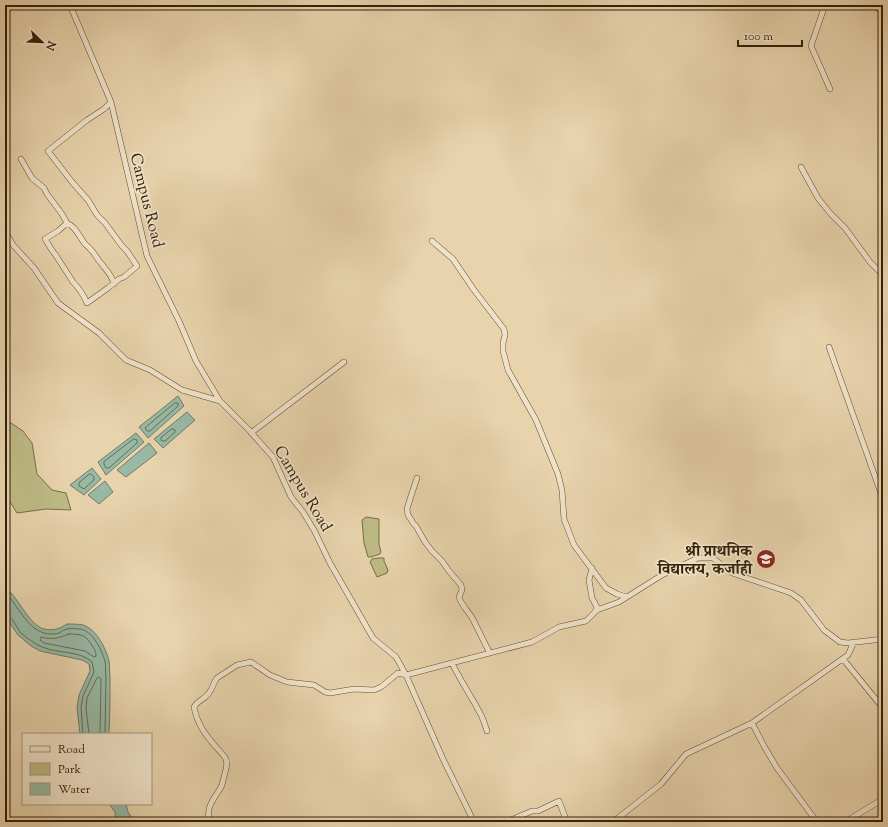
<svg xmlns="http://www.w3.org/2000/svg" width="888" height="827" font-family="'Sorts Mill Goudy','Noto Serif Devanagari',serif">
  <rect width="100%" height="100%" fill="#e8d3ac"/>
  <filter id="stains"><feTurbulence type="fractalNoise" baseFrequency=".005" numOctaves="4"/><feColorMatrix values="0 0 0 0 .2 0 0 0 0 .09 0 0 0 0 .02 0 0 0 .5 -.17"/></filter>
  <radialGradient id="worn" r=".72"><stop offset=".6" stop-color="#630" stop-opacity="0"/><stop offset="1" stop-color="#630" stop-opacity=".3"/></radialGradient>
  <path fill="#bdba85" stroke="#786e48" d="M 5,419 L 23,431 L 32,443 L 37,474 L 52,490 L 66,493 L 71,510 L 46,509 L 17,513 L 5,494 Z
    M 366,517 L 379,519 L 379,544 L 381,552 L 380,554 L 371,557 L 368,557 L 364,543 L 362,520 Z
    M 378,558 L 384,558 L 384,561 L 388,570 L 387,573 L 377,577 L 370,562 L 372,559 Z"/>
  <path fill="#98b9a5" stroke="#6f7c67" d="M 178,396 L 184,406 L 148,438 L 139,427 Z
    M 187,412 L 195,420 L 163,448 L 154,439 Z
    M 136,433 L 144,442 L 106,475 L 98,462 Z
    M 149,443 L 157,453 L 126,477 L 117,470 Z
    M 92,468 L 101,479 L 84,495 L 70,485 Z
    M 105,481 L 113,492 L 99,504 L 88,495 Z
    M 5,587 C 18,597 27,621 41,628 C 49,631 55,630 62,627 C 64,626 65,625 67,624 C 71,624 79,624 83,625 C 96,629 106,648 109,661 C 110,665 109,671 110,676 C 110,695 110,715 109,734 L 80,734 L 77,708 L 79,695 L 90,671 L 89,664 L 82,660 L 40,651 L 31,646 L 18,635 L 5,616 Z
    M 109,804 L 126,804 L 128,812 L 135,822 L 116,822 L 115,812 Z"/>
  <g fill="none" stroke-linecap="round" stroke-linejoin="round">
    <path stroke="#656d58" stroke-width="1" d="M 175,403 L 178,403 L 178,406 L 150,431 L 147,431 L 145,428 L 146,427 Z
      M 172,429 L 175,430 L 175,432 L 165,441 L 162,441 L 161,440 L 161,438 Z
      M 134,439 L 137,440 L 137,443 L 109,468 L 106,468 L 104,464 L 104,462 Z
      M 90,474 L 92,475 L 94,477 L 94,480 L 84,489 L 79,486 L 79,483 Z
      M 5,592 C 16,603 25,624 39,631 C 45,634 53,635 59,633 C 62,631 65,629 68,629 C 71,628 76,629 80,629 C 93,631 101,649 105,661 C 106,666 105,671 106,676 C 106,695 105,715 105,734
      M 5,615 C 13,616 16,627 21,633 C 27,638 35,644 42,647 C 58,654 79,650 92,662 L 94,672 L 83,696 L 81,708 L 83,734
      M 69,634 C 82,634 86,635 93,647 C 95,650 96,652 96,656 L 94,657 L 85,651 L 44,643 L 40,640 L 41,637 C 52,640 59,638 69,634 Z
      M 89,734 L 86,708 L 87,698 L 97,678 L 99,677 L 101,679 L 100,734"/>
    <g stroke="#604e32" stroke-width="6">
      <path id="minor" d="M 70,5 L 111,102 L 147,256 L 179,321 L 196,361 L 220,401 L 248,429 L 273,457 L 291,497 L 303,512 L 314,530 L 330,563 L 373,638 L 396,657 L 406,675 L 443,759 L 474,822
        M 825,5 L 811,46 L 830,89
        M 874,5 L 883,13
        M 21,159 L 32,178 L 44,188 L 47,194 L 62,214 L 67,223 L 58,231 L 45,239 C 48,243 52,252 55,254 L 73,282 C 79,288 84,296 87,303 L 108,288 L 119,279 L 124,277 L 137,266 L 127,251 L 122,246 L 105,223 L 97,215 L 88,200 L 72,182 L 48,151 L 87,120 L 104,109 L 111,102
        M 801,167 L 818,198 L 830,213 L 845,228 L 870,262 L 883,275
        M 67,223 C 76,227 79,236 85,244 C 87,246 90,248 92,251 C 95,254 97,259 101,263 C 106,270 112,275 114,284
        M 5,231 L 13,245 L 34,268 L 58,303 L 99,333 L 126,360 L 150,370 L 182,390 L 220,401
        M 432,241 L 453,259 L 474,290 L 504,329 L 505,335 L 503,343 L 503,351 L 508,370 L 536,420 L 558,474 L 562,490 L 564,519 L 574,545 L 606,588 L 617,594 L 627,597
        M 829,347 L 883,499
        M 251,433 L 344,362
        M 417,478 L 411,496 L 407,509 L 408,515 L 412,521 L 413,523 L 416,526 L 425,542 L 432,551 L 442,561 L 449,571 L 461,585 L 462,590 L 459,597 C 461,604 467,610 471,616 C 478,628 483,641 490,653
        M 592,568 L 589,580 L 592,598 L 597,607 L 595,612
        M 843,659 L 883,708
        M 452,663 C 460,680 471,696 480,713 C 483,718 485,725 487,731
        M 752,723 L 764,746 L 777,768 L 817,822
        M 209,818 C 206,805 217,796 222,785 C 223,781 224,777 225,773 C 227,767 228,762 225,757 C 211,741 198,729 194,707 C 197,701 205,699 209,693 C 213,688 213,683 217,678 L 237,665 L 251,662 L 270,675 L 287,682 L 314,685 L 325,692 L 330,693 L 354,689 L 374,690 L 381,687 L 398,673 L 406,675 L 532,642 L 559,627 L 586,621 L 597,610 L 619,602 L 662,575 L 698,558 L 713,558 L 732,573 L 791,593 L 801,600 L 824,630 L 840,642 L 848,643 L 883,639
        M 506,822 L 532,811 L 538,811 L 559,801 L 567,822
        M 613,822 L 661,784 L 686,754 L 752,723 L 848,655 L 854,642
        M 845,822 L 883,799"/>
    </g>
    <use href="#minor" stroke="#f0e2c9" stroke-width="5"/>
  </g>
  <defs>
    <g id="school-disc" transform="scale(1)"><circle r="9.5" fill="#8f2418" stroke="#f0e2c9"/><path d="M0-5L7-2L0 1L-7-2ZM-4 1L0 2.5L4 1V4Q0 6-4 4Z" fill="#fff"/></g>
  </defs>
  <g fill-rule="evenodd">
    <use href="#school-disc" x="766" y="559"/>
  </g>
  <g text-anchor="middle" stroke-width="3.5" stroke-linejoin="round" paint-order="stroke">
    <g font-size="16" fill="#32210a" stroke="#f0e2c9">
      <text transform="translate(148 200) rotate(76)" y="6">Campus Road</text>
      <text transform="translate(304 488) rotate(59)" y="6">Campus Road</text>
    </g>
    <g font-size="16" font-weight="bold" fill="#32210a" stroke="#f0e2c9" text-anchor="end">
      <text x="752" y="556">श्री प्राथमिक<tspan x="752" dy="18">विद्यालय, कर्जाही</tspan></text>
    </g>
  </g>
  <rect width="888" height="827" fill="none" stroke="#e8d3ac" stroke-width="20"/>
  <rect x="6" y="6" width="876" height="815" fill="none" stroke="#32210a" stroke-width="2"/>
  <rect x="10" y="10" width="868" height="807" fill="none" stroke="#32210a"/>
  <rect x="22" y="733" width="130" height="72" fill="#f0e2c9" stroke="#a4957d"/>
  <rect x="30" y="746" width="20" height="6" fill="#f0e2c9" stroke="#a4957d"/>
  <text x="58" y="753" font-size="12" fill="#32210a">Road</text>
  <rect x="30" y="763" width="20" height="12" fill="#bdba85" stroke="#a4957d"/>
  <text x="58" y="773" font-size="12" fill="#32210a">Park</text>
  <rect x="30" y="783" width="20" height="12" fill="#98b9a5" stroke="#a4957d"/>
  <text x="58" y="793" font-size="12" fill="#32210a">Water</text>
  <g transform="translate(42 42) rotate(113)" stroke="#f0e2c9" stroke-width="3" paint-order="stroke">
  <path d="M0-3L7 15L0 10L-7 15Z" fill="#32210a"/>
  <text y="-6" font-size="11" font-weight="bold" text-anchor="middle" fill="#32210a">N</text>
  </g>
  <path d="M738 40v6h64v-6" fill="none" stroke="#32210a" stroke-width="2"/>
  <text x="744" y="40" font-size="12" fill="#32210a" stroke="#f0e2c9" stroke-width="3" paint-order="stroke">100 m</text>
  <rect width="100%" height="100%" filter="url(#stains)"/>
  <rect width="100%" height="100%" fill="url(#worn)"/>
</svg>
